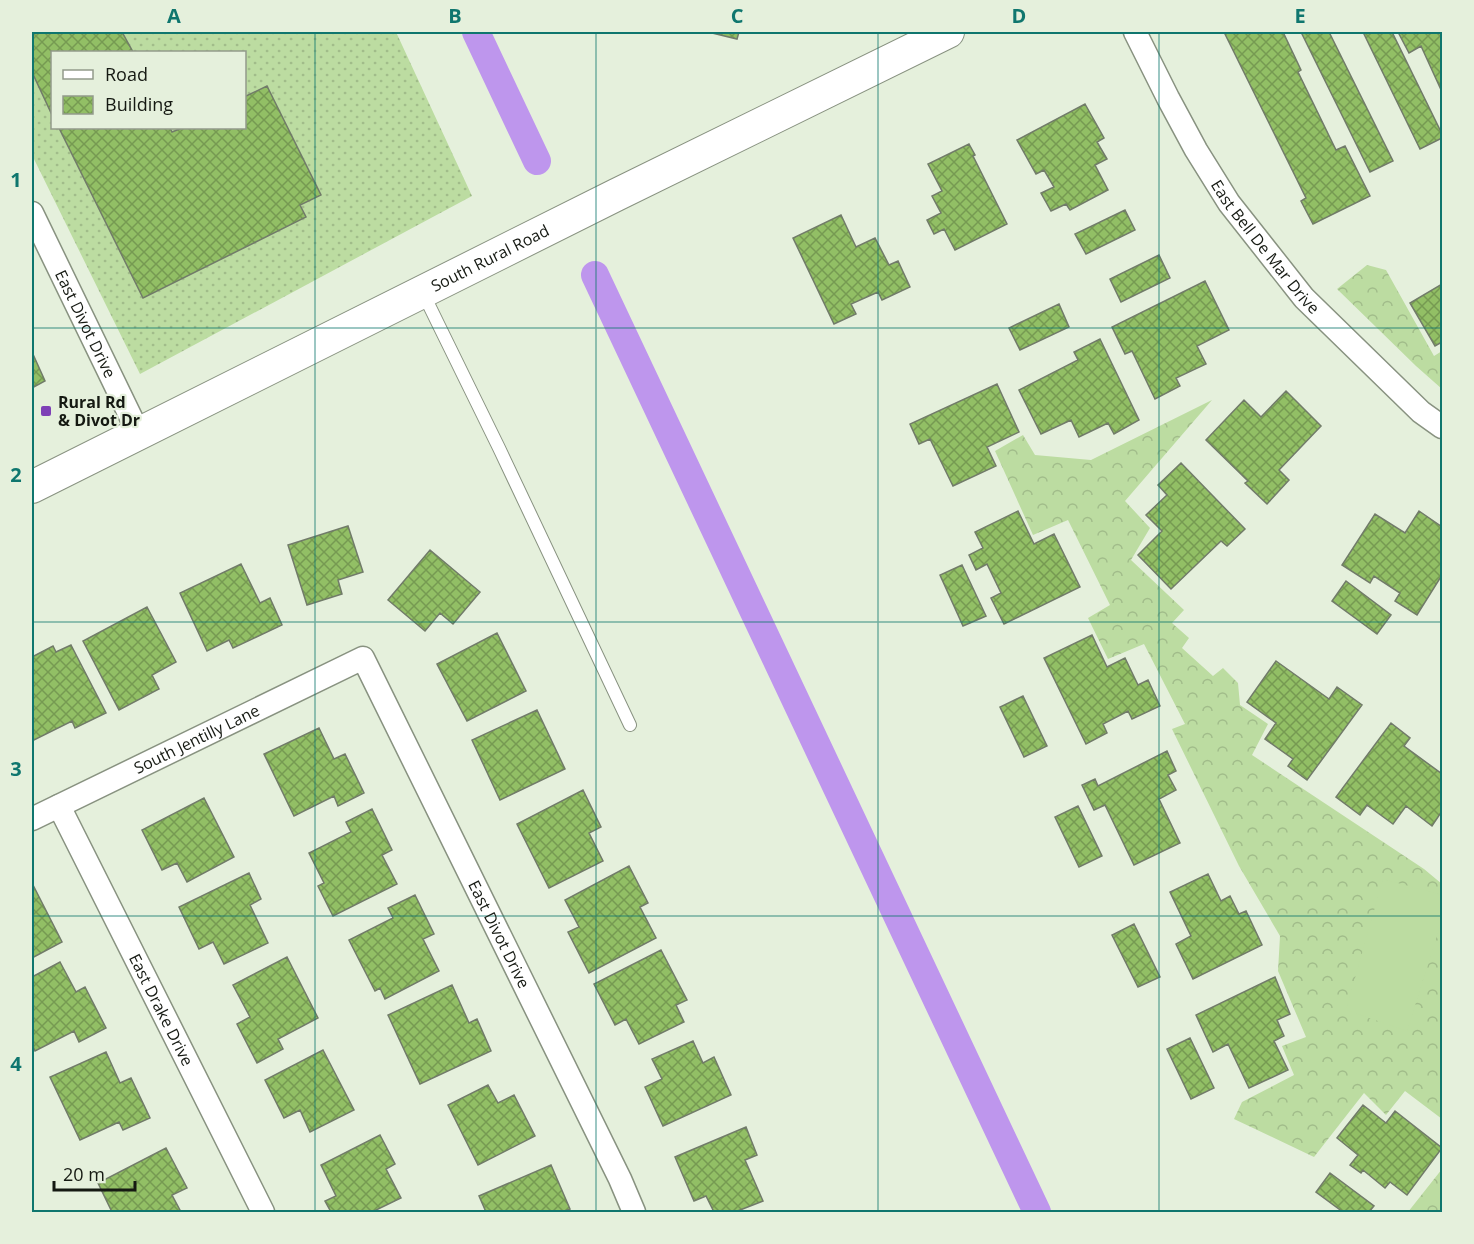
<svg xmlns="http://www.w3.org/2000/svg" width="1474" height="1244" font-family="'Open Sans',sans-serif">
  <defs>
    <pattern id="grass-dots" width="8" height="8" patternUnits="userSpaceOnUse" patternTransform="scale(1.5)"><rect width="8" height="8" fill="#bcdca1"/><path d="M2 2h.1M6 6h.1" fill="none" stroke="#a1bc8a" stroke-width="1.8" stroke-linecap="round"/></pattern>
    <pattern id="forest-crowns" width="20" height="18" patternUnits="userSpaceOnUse" patternTransform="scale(1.5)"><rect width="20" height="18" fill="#bcdca1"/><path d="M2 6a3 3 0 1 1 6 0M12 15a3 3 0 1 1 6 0" fill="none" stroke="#a1bc8a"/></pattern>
    <pattern id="building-cross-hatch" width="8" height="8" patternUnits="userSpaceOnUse" patternTransform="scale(1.5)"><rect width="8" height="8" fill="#92bf65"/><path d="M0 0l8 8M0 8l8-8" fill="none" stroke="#769a52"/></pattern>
  </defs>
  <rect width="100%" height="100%" fill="#e5f0dc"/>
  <path fill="url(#grass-dots)" fill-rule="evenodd" d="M 32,32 L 396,32 L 472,196 L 140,374 L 32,155 ZM 52,52 L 244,52 L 244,128 L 52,128 Z"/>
  <path fill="url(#forest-crowns)" d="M 1367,265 L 1386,270 L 1434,356 L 1442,351 L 1442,389 L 1416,366 L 1337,289 Z
    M 1212,400 L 1125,501 L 1150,528 L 1131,560 L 1184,610 L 1172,623 L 1189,638 L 1182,648 L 1213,676 L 1223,668 L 1238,683 L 1240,705 L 1268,724 L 1252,755 L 1424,869 L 1442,884 L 1442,1119 L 1405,1091 L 1386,1115 L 1364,1093 L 1314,1157 L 1234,1119 L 1242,1102 L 1294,1075 L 1282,1046 L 1306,1037 L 1278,971 L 1280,936 L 1239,866 L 1172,729 L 1185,724 L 1144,644 L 1108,659 L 1088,618 L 1110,605 L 1068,520 L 1033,535 L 995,451 L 1023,435 L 1035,455 L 1091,460 Z
    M 1442,1169 L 1442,1212 L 1408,1212 Z"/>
  <path fill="#bcdca1" d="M 1383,879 L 1442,895 L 1442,920 L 1407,1031 L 1346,1010 Z"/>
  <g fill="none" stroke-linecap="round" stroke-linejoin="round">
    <path stroke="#be96ed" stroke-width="28" d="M 476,32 L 537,161
      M 595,275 L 1037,1212"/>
  </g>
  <path fill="url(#building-cross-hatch)" stroke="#717b69" stroke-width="1.5" d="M 32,32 L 122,32 L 133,52 L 52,52 L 52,115 L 32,72 Z
    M 708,32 L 739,32 L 737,39 Z
    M 1224,32 L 1283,32 L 1301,70 L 1298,72 L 1336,150 L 1345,146 L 1370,196 L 1313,224 L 1301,201 L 1306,198 Z
    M 1301,32 L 1329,32 L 1393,161 L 1370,172 Z
    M 1363,32 L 1392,32 L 1442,134 L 1442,138 L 1420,149 Z
    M 1398,32 L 1442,32 L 1442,92 L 1421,46 L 1409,53 Z
    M 267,86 L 321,195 L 300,205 L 306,217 L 143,298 L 59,128 L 170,128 L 172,132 L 182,128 L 244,128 L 244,97 Z
    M 1085,104 L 1104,138 L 1097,142 L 1107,159 L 1095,165 L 1108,190 L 1070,210 L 1066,204 L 1051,211 L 1041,193 L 1054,187 L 1044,170 L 1036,174 L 1017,140 Z
    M 969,144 L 975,155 L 973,156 L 1007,224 L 955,250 L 944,229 L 934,234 L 927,220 L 941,213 L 932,196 L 942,191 L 928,164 Z
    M 1125,210 L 1135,230 L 1086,254 L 1075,234 Z
    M 841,215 L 856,247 L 875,238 L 889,265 L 898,261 L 910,287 L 882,300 L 878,292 L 851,304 L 856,314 L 834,324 L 793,238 Z
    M 1159,255 L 1170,278 L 1121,302 L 1110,279 Z
    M 1205,281 L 1229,330 L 1197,346 L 1206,364 L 1176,378 L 1180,386 L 1155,399 L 1132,351 L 1125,354 L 1112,327 Z
    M 1442,284 L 1442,342 L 1435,346 L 1410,303 Z
    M 1059,304 L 1069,327 L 1020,350 L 1009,328 Z
    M 1100,339 L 1139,420 L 1114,434 L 1108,423 L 1079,437 L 1071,420 L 1041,434 L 1019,390 L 1078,360 L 1074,352 Z
    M 32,352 L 45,381 L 32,388 Z
    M 997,384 L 1019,432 L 987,447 L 996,466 L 953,486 L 930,439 L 919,444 L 910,424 Z
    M 1286,391 L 1321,426 L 1279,470 L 1289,480 L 1267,504 L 1245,483 L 1248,481 L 1206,440 L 1244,400 L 1261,417 Z
    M 1181,463 L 1245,529 L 1227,546 L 1221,541 L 1171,589 L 1138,555 L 1162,531 L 1146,515 L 1167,495 L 1158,485 Z
    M 1018,511 L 1034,544 L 1054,534 L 1080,587 L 1004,624 L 991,598 L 1001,593 L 987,564 L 976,570 L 969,555 L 983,548 L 975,532 Z
    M 1419,511 L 1442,527 L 1442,575 L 1417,615 L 1395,601 L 1400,593 L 1374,576 L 1370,583 L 1342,565 L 1375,514 L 1405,533 Z
    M 348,526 L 363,572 L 338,580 L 342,594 L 307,605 L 288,545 Z
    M 430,550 L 480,592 L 453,624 L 440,613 L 425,631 L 388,600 Z
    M 241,564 L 260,603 L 270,598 L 282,625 L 233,648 L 229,640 L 207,651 L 180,593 Z
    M 962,565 L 986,616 L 963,626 L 940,575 Z
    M 1346,581 L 1391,615 L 1377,634 L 1332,601 Z
    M 147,607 L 176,662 L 152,675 L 159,689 L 119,710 L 83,641 Z
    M 497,633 L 526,691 L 467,721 L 437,664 Z
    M 1092,635 L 1107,667 L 1125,658 L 1138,685 L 1148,680 L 1160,706 L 1132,719 L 1128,711 L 1103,724 L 1107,733 L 1086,744 L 1044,658 Z
    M 71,645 L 106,713 L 75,728 L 72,721 L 34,740 L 32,735 L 32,657 L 53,646 L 56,652 Z
    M 1276,661 L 1329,699 L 1337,687 L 1362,705 L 1307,780 L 1288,766 L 1293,759 L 1265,739 L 1276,723 L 1247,702 Z
    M 1023,696 L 1047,746 L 1024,757 L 1000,707 Z
    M 537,710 L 565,769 L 500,800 L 472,740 Z
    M 1391,723 L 1410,738 L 1404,746 L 1442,774 L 1442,811 L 1432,826 L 1406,806 L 1393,824 L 1367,805 L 1360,815 L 1336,797 Z
    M 319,728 L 334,759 L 345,754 L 364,793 L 338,806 L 334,796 L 294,816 L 264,754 Z
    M 1167,751 L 1176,771 L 1168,775 L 1176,790 L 1159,799 L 1180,843 L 1134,865 L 1105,805 L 1094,810 L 1082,785 L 1095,779 L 1098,786 Z
    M 583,790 L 601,827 L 589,833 L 603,861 L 549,888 L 517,824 Z
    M 204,798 L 234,857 L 187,882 L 177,863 L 162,870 L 142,830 Z
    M 1078,806 L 1102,856 L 1079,867 L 1055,817 Z
    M 372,809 L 392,850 L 382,855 L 397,884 L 333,916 L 318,886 L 324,883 L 309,853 L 351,832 L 346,822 Z
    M 629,866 L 648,903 L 640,907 L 656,938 L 589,973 L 568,932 L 579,927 L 565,900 Z
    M 249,873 L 261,899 L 250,905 L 268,943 L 224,964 L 213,942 L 199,949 L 179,907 Z
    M 1208,874 L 1221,901 L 1230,896 L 1239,914 L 1246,911 L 1262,945 L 1193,979 L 1176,944 L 1191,936 L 1170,892 Z
    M 32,883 L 62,942 L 32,958 Z
    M 415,895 L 434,934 L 423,939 L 439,971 L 385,999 L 380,988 L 375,991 L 349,940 L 393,918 L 388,908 Z
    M 1134,924 L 1160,977 L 1138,987 L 1112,935 Z
    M 661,950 L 687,1000 L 676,1005 L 684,1022 L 639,1044 L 626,1019 L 615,1025 L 594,984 Z
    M 287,957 L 318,1018 L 278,1039 L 283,1049 L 257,1063 L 237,1024 L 250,1017 L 233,985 Z
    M 60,962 L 76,992 L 85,987 L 106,1028 L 79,1042 L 74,1031 L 35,1051 L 32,1044 L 32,977 Z
    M 1275,977 L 1290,1014 L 1277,1020 L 1284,1036 L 1274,1041 L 1288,1070 L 1249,1088 L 1228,1044 L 1213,1052 L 1196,1015 Z
    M 452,985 L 469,1023 L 477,1019 L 491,1051 L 420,1084 L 388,1015 Z
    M 1190,1038 L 1214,1088 L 1191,1099 L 1167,1049 Z
    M 693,1041 L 703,1063 L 714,1057 L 731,1095 L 663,1126 L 645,1087 L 662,1079 L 652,1059 Z
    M 323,1050 L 354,1110 L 310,1132 L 300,1110 L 284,1118 L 265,1080 Z
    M 106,1052 L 120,1083 L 131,1078 L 150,1118 L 123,1130 L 119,1122 L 80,1140 L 50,1077 Z
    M 488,1085 L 498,1103 L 514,1095 L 535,1136 L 478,1165 L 448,1105 Z
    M 1363,1105 L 1386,1123 L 1395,1111 L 1442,1148 L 1407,1195 L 1390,1182 L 1385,1188 L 1363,1170 L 1361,1173 L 1350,1165 L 1358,1155 L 1337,1138 Z
    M 746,1127 L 757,1155 L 745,1160 L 763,1201 L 735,1212 L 714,1212 L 706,1196 L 694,1201 L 675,1157 Z
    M 380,1135 L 395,1164 L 386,1169 L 401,1198 L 372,1212 L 331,1212 L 325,1201 L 336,1196 L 321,1165 Z
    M 166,1148 L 187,1188 L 172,1195 L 181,1212 L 112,1212 L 98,1183 Z
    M 551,1165 L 570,1209 L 562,1212 L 486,1212 L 479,1196 Z
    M 1330,1173 L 1374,1206 L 1369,1212 L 1343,1212 L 1316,1192 Z"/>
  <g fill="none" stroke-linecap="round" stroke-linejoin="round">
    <g stroke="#889280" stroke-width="14">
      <path id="service" d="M 423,293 L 499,448 L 630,725"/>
    </g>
    <g stroke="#889280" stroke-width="25">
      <g id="minor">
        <path id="s1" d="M 1135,32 L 1168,98 L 1196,150 L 1229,203 L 1304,298 L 1421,412 L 1442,427"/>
        <path id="s2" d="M 32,213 L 139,434"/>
        <path id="s3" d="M 59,806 L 263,1212"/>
        <path id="s4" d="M 32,819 L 363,658 L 620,1179 L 634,1212"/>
      </g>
    </g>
    <g stroke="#889280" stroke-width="34">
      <g id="secondary">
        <path id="s5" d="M 32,487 L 616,195 L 948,32"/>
      </g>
    </g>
    <use href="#service" stroke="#fff" stroke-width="12"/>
    <use href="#minor" stroke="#fff" stroke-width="22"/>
    <use href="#secondary" stroke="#fff" stroke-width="32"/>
  </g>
  <path fill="none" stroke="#0f766e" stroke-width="1.5" stroke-opacity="0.55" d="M 315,32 L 315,1212M 596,32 L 596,1212M 878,32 L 878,1212M 1159,32 L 1159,1212M 32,328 L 1442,328M 32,622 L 1442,622M 32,916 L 1442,916"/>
  <rect fill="#7e40b6" stroke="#e5f0dc" stroke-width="2" x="40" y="405" width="12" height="12" rx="3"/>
  <g text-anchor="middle" stroke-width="4.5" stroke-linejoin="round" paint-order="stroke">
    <g font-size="16" fill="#151912" stroke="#e5f0dc">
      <text dy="6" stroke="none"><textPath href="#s1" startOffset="252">East Bell De Mar Drive</textPath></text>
      <text dy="6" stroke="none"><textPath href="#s5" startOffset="512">South Rural Road</textPath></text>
      <text dy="6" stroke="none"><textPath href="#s2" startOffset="123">East Divot Drive</textPath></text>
      <text dy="6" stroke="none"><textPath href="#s4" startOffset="183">South Jentilly Lane</textPath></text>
      <text dy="6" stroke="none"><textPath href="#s4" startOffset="676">East Divot Drive</textPath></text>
      <text dy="6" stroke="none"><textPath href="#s3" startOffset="228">East Drake Drive</textPath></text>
    </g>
    <g font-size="16" font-weight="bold" fill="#151912" stroke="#e5f0dc" text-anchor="start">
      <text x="58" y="408">Rural Rd<tspan x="58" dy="18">&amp; Divot Dr</tspan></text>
    </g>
  </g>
  <rect width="1474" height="1244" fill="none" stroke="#e5f0dc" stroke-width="66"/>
  <rect x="51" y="51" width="195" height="78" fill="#e5f0dc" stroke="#929a8b" stroke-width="1.5"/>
  <rect x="63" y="70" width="30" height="9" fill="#ffffff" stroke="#929a8b" stroke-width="1.5"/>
  <text x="105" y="81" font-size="18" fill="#151912">Road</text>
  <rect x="63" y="96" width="30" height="18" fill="url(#building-cross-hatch)" stroke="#929a8b" stroke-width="1.5"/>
  <text x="105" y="111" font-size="18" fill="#151912">Building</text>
  <path d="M54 1181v9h81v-9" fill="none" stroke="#151912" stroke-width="3"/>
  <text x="63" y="1181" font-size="18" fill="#151912" stroke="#e5f0dc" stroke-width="4.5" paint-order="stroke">20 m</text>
  <rect x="33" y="33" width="1408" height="1178" fill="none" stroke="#0f766e" stroke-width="2"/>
  <g font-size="20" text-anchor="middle" font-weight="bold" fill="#0f766e">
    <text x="174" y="23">A</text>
    <text x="455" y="23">B</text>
    <text x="737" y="23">C</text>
    <text x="1019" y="23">D</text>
    <text x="1300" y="23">E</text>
    <text x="16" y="187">1</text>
    <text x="16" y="482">2</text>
    <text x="16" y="776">3</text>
    <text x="16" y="1071">4</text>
  </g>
</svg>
